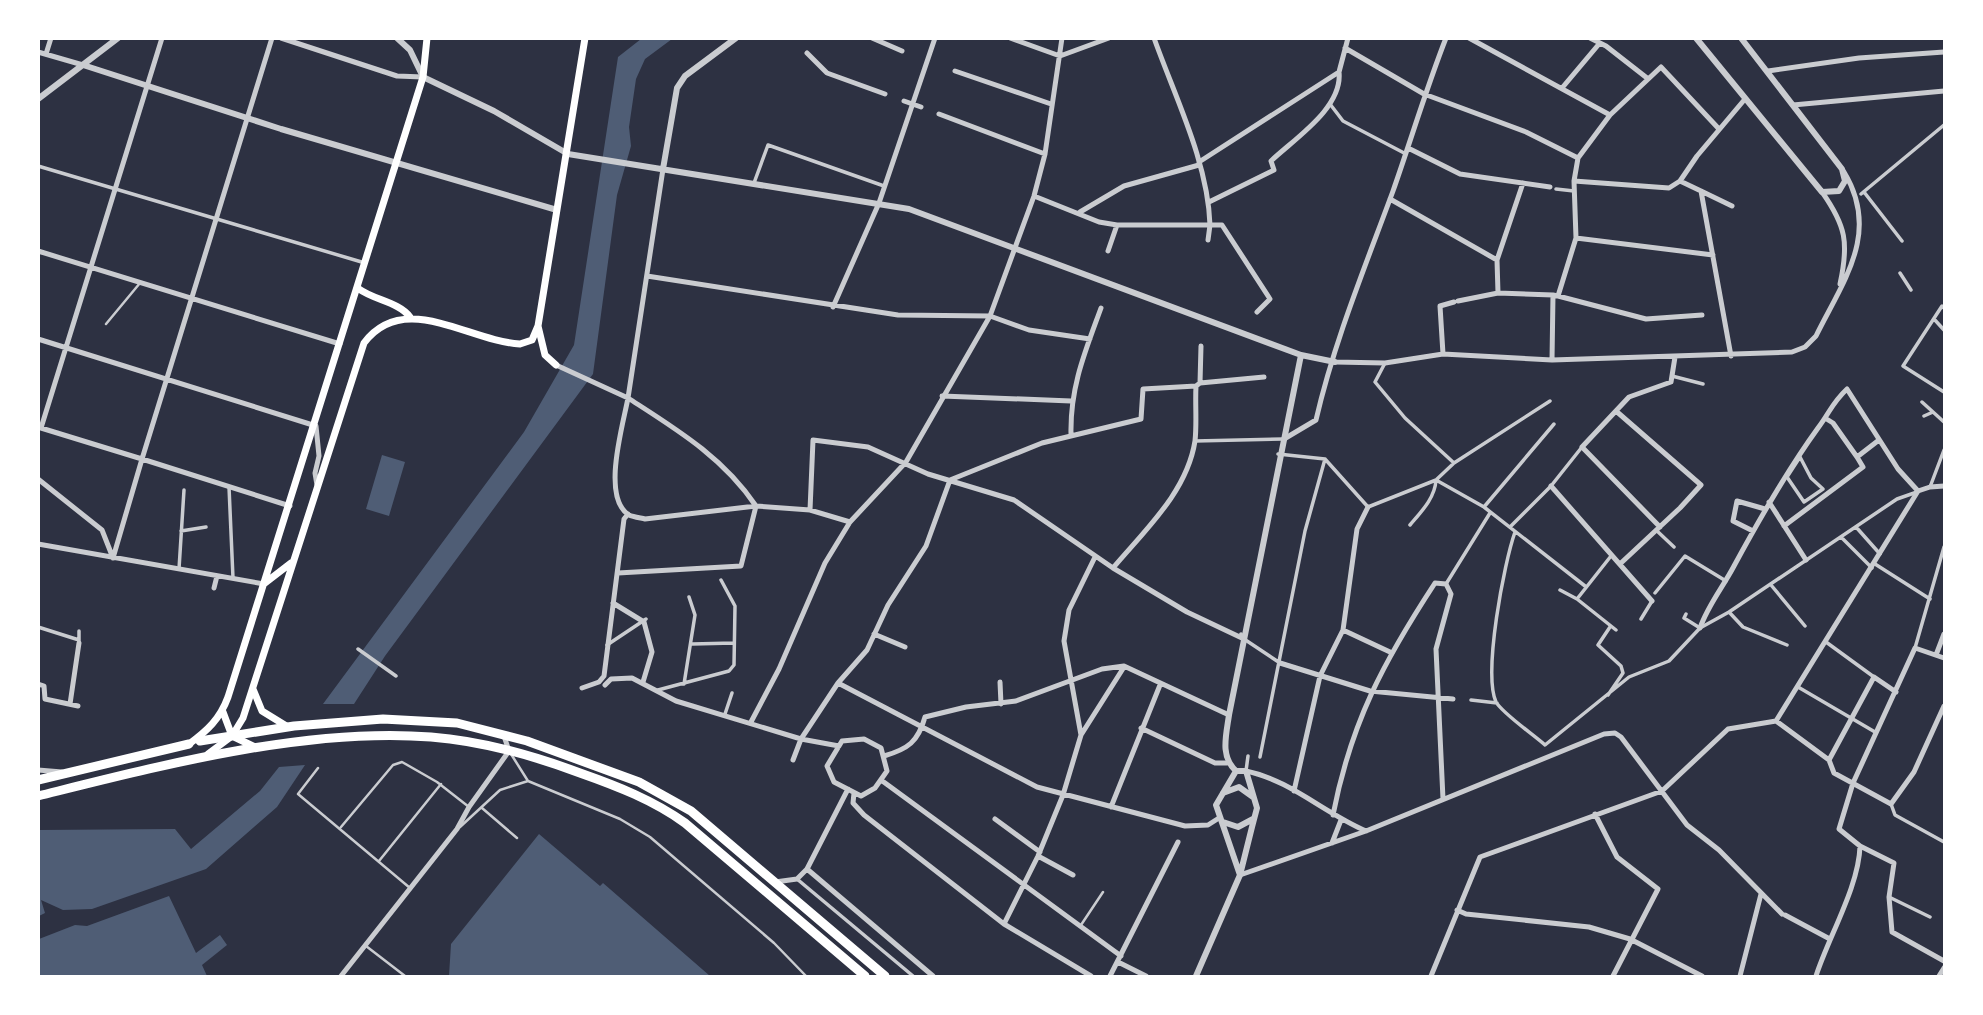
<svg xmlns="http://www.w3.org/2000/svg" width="1983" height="1015" font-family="'Space Grotesk',sans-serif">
  <rect width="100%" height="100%" fill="#2d3142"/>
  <path fill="#4f5d75" d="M 641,39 L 672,39 L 645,59 L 636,79 L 629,127 L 631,146 L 617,195 L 593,374 L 385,656 L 354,704 L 323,704 L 524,432 L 574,345 L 618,57 Z
    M 382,455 L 405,462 L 389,516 L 366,509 Z
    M 305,765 L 277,807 L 206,869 L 92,909 L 63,910 L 41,900 L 45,913 L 39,916 L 39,830 L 175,829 L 191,849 L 260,791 L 279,767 Z
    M 539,834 L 600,886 L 603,883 L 710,976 L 449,976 L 451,944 Z
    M 169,896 L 196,953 L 220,935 L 227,945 L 202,965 L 207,976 L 39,976 L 39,939 L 75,925 L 87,926 Z"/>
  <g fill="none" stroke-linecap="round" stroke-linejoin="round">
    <path stroke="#caccd0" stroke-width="2.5" d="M 106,324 L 140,283
      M 511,754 L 528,781 L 620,819 L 650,837 L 774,943 L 806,976
      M 318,768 L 298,794 L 410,888
      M 482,808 L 517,838
      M 341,827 L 393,765 L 402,762 L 437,782 L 469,807
      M 460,827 L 500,790 L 528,781
      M 379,861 L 441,784
      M 1081,925 L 1103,892
      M 366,946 L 405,976"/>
    <path stroke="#caccd0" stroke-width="3.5" d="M 1330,104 L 1343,121 L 1406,154
      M 38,166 L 365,263
      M 754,183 L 768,145 L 884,186
      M 1556,189 L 1574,191
      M 1864,192 L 1902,241
      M 1861,194 L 1944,125
      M 1900,273 L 1911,290
      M 1944,308 L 1942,306 L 1903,366 L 1944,392
      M 1934,319 L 1944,330
      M 1672,376 L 1703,384
      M 1922,402 L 1944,422
      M 1924,416 L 1933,412
      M 1195,441 L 1283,439
      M 1278,454 L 1325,459
      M 1800,457 L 1811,478 L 1823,489 L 1804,502 L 1787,477 Z
      M 1325,459 L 1368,507 L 1436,480 L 1454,463 L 1405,418 L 1375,382 L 1385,363
      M 1454,463 L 1550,401
      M 1436,480 L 1484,507 L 1585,586
      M 229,487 L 233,578
      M 1930,487 L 1944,450
      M 1484,507 L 1554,424
      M 1410,525 C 1421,512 1435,498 1436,480
      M 1510,527 L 1551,486 L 1582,447
      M 1856,527 L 1880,554
      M 1656,530 L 1674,547
      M 181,531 L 206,527
      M 1515,532 C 1504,563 1483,673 1496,702 C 1502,713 1534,735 1545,745 L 1629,677 L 1669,661 L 1700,628 L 1729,612 L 1897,499 L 1917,492
      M 1841,537 L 1872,568
      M 1611,556 L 1577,599 L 1616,630
      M 1875,564 L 1930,599
      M 179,569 L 184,490
      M 1446,584 L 1490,513
      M 1771,585 L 1805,626
      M 1560,590 L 1577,599
      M 1655,593 L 1685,556 L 1726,581
      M 1729,612 L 1743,627 L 1787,645
      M 1686,614 L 1684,618 L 1700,628
      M 1641,619 L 1652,601
      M 38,627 L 79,640
      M 79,631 L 79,641
      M 1241,634 L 1244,639 L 1280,663
      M 1826,642 L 1874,677
      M 692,644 L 734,643
      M 607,645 L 646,619
      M 1915,648 L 1944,547
      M 358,649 L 396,676
      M 684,684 L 695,615 L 689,597
      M 1798,687 L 1875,732
      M 658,690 L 729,671 L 734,665 L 735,606 L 721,580
      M 1608,695 L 1623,673 L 1621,666 L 1598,645 L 1610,627
      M 1471,700 L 1497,703
      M 725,714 L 732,693
      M 1260,757 L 1305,531 L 1325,459
      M 1246,771 L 1248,756
      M 1891,804 L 1895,815 L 1944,842
      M 797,879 L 913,976
      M 1889,897 L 1930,917"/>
    <path stroke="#caccd0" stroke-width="5" d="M 162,38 L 41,428 L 142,459 L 272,38
      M 281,38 L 397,76 L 423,77
      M 872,38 L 902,51
      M 1010,38 L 1060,56 L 1109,38
      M 1154,38 C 1175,97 1208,162 1210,225 L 1222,225 L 1270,299 L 1257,312
      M 1469,38 L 1610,115
      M 1590,38 L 1606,46 L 1647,78
      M 1345,48 L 1424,94 L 1526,132 L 1578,158
      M 38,52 L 83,65
      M 807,53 L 827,73 L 885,94
      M 46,54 L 51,38
      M 955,71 L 1051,104
      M 1768,71 L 1859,58 L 1944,52
      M 1562,88 L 1599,44
      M 904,101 L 921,107
      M 1793,105 L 1944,91
      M 939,114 L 1045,154
      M 1408,148 L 1460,174 L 1550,187
      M 1199,162 L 1339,72 L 1348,38
      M 1574,181 L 1669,188 L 1680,181 L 1697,156 L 1745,99
      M 1680,181 L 1701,191 L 1731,356
      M 1701,191 L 1732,206
      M 1822,192 C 1846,226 1849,243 1840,284
      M 1034,196 L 1099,222 L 1117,225 L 1210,225 L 1208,240
      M 1390,199 L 1497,260
      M 1209,202 L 1274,170 L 1271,161 C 1294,139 1343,108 1339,72
      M 1080,212 L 1124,186 L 1199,165
      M 1576,238 L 1713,255
      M 38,251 L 340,344
      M 1108,251 L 1117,225
      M 647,276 L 898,315 L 990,316 L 1029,330 L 1090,339
      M 1498,293 L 1497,260 L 1523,183
      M 1558,296 L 1646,319 L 1702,315
      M 1458,301 L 1498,293 L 1553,295
      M 833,307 L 879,203 L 935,38
      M 38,339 L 316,426 L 319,456 L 315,473 L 317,485
      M 1443,354 L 1440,306 L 1454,302
      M 1552,360 L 1553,295 L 1558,296 L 1576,238 L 1574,181 L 1578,158 L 1610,115 L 1661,67 L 1719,129
      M 1335,362 L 1385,363 L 1443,354 L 1552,360 L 1792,352 L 1805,347 L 1816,336 C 1843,281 1881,233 1844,172
      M 556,365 L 628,398 L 663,169
      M 1200,383 L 1201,346
      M 942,396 L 1071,401
      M 628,398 C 676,429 723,457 756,506 L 645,519 C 641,518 633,517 629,515 C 601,498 623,425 628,398 Z
      M 1616,411 L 1701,485 L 1680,508 L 1621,563
      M 1825,418 L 1833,423 L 1857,457
      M 1071,434 C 1070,387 1085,352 1101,308
      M 1284,439 L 1316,420 C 1334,342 1365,267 1393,191 C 1411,140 1426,89 1446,38
      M 38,479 L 102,530 L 113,558
      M 950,480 L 1042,443 L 1141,419 L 1143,389 L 1196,386 L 1200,383 L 1264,377
      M 1551,486 L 1652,601
      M 1769,502 L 1806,560
      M 810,510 L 813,440 L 868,447 L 928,474 L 1014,500 L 1113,568 L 1187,612 L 1244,639
      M 1784,526 L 1863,467 L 1857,457 L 1879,440
      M 1660,527 L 1582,447 L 1629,397 L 1671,382 L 1675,357
      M 1753,531 L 1733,521 L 1737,501 L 1765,509
      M 38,544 L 264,584
      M 113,558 L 142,459 L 290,506
      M 1113,568 C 1145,530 1187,492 1195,441 C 1197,423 1195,404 1196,386
      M 618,573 L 741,566 L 756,506 L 810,510 L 850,522
      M 214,588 L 217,576
      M 613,603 L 644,622 L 652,652 L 643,682
      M 1700,628 C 1708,605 1723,587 1734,566 C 1760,518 1786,472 1818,428 C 1830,412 1832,403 1847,389 L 1898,469 L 1918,491
      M 1343,630 L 1390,652
      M 874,634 L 905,647
      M 1936,655 L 1944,634
      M 1944,658 L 1915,648 L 1853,783 L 1839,829 L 1860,846 L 1894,863 L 1889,897 L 1892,932 L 1944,961
      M 1280,663 L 1370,691 L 1453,699
      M 1124,666 L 1229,715
      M 1000,682 L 1001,704
      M 838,683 L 1037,787 L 1185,826 L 1208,825 L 1219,818
      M 38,684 L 44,686 L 45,699 L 78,706
      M 605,685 L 611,679 L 632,678 L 676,701 L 801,739 L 839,746
      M 582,688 L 599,682 L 604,676 L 624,519 L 628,514
      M 70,704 L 79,643
      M 1776,721 L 1829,760 L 1834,773 L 1891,804 L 1914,772 L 1944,706
      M 751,722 L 779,669 L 825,563 L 850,522 L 906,462 L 990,316 L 1034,196 L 1045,154 L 1062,38
      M 1141,728 L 1215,763 L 1227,763
      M 1081,735 L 1124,667
      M 864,739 L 881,748 L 887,771 L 875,788 L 861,796 L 834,782 L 827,766 L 842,741 Z
      M 884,756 C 908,749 918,742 925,717 L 966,707 L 1016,701 L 1102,669 L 1124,666
      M 793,760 L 801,739 L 838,683 L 867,650 L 888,605 L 926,546 L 950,480
      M 1829,760 L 1874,677 L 1896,692
      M 38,770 L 62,772
      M 1246,771 C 1290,780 1324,813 1366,831
      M 881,780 L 1121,956
      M 1294,791 L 1320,676 L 1343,630 L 1357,529 L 1368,507
      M 854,793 L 853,803 L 864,815 L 1004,924 L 1091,976
      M 1111,807 L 1160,685
      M 1595,814 L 1617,857 L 1658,889 L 1613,976
      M 1333,815 C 1351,722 1384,661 1435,583 L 1446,584 L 1451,594 L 1436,649 L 1443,799
      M 995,819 L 1040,852
      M 1332,843 L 1341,820
      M 1038,856 L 1073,875
      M 807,869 L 933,976
      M 1240,875 L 1366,831 L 1604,734 L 1615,733 L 1621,737 L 1687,825 L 1719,850 L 1782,914
      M 775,882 L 797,879 L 807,869 L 848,789
      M 1457,910 L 1466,914 L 1589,927 L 1630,939 L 1702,976
      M 1785,915 L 1828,938
      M 1004,924 L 1038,856 L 1063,795 L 1081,735 L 1064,641 L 1069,610 L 1095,557
      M 1118,962 L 1146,976
      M 341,976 L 457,829 L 469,807 L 509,751 L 504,736
      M 1110,976 L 1178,842
      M 1431,976 L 1480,857 L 1662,791 L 1728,729 L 1776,721 L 1918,491 L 1930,487 L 1944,486
      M 1740,976 L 1761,894
      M 1816,976 C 1829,936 1859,886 1860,846
      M 1939,976 L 1944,968"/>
    <path stroke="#caccd0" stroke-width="6" d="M 397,38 L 410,50 L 423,77 L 494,111 L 568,154 L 909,209 L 1301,355 L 1335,362
      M 1696,38 L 1822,192 L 1839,191 L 1845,181 L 1842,169 L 1741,38
      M 83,65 L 281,129 L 557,210
      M 38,99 L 118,38
      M 663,169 L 677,88 L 685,76 L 736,38
      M 1236,771 C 1220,756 1226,736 1229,715 L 1301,355
      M 1223,793 L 1239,787 L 1253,797
      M 1223,822 L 1238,827 L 1253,819
      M 1196,976 L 1240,875 L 1252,827 L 1257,808 L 1246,771 L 1236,771 L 1216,805 L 1240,875"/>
    <path stroke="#fff" stroke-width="7" d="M 359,289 C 374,300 399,302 410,317
      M 556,365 L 545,355 L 538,326 L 585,38
      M 265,583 L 291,563
      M 253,689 L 262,711 L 288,727
      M 223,712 L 232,736 L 255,747
      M 189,744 C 207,731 220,719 228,697 L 423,77 L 427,38
      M 208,754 L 232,736 L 243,718 L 364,343 C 404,290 468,341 520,344 L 532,340 L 538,326"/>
    <path stroke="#fff" stroke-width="9" d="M 200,741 L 294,726 L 383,719 L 457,723 L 527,741 L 639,782 L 691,811 L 885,976
      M 38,780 L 189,744
      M 38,796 C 159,766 306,727 431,737 C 482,741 532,755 580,773 C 617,786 653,800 685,823 L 865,976"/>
  </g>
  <rect width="1983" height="1015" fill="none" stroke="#ffffff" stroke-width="80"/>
</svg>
